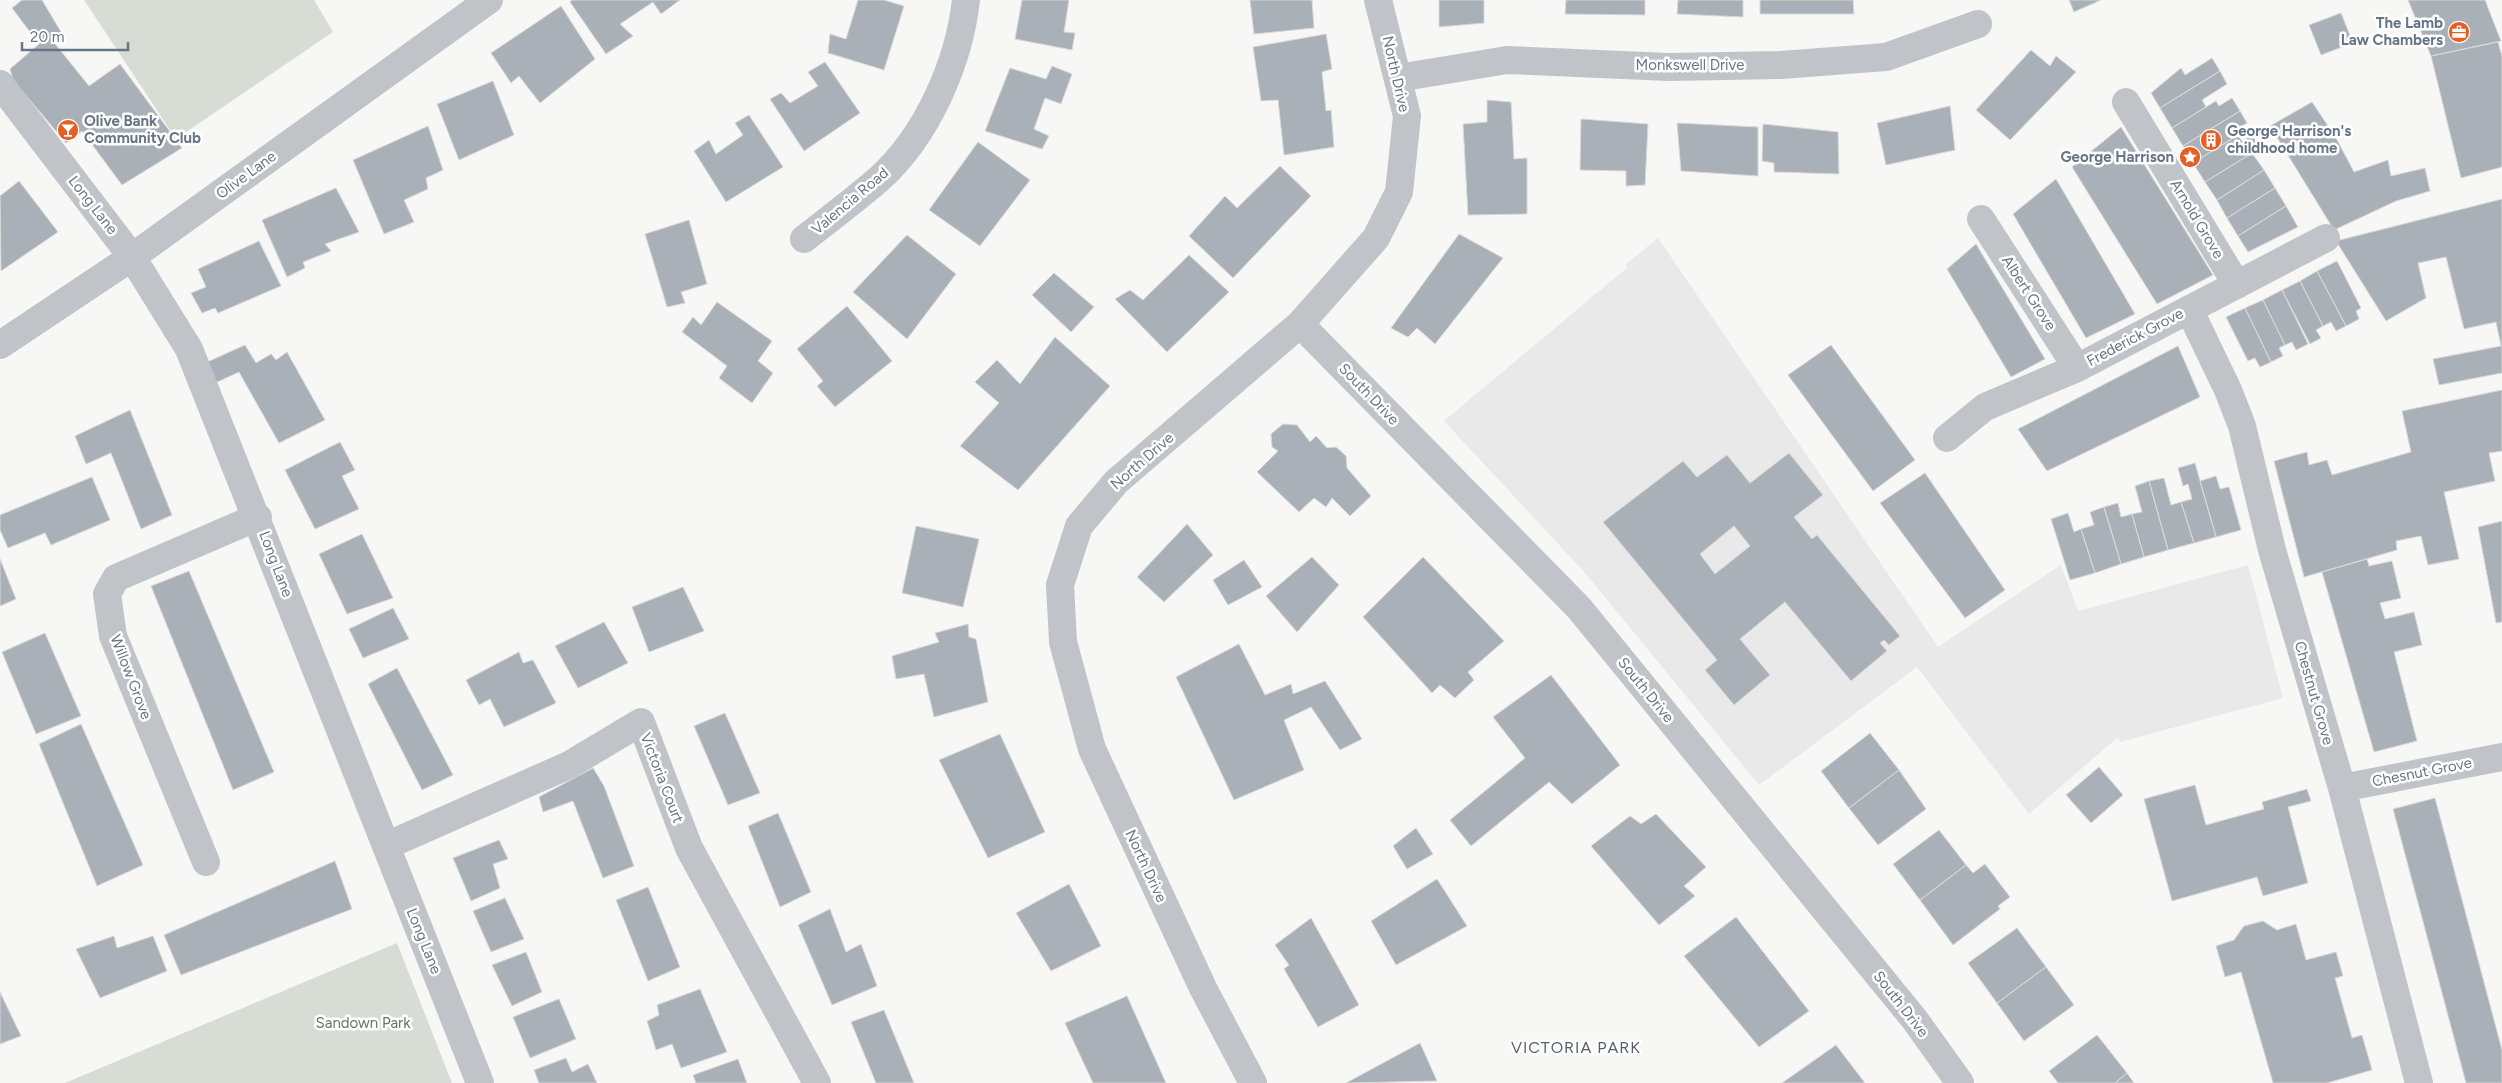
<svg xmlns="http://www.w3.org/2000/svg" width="2502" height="1083" font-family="Figtree,sans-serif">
  <rect width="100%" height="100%" fill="#f7f8f5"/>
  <path fill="#e8e9e8" d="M 1658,238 L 1938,647 L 2061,565 L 2078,611 L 2248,565 L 2283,698 L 2120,742 L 2118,737 L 2029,814 L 1917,667 L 1759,785 L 1586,574 L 1444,421 L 1628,267 L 1625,265 Z"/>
  <path fill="#d7ddd4" d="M 84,0 L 314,0 L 333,32 L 176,139 Z
    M 397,943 L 452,1083 L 65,1083 Z"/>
  <path fill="#a9b0b7" stroke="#d9d9d7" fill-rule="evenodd" d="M 22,0 L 42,0 L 61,32 L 52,40 L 89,86 L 120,64 L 182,148 L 122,185 L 82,131 L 66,143 L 13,80 L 10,69 L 39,44 L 12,8 Z
    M 572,0 L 680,0 L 661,14 L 653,2 L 620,24 L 633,36 L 606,54 L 570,2 Z
    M 858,0 L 884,0 L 904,6 L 884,70 L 828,53 L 830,34 L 846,39 Z
    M 1022,0 L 1069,0 L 1064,32 L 1075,33 L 1072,50 L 1015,39 Z
    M 1250,0 L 1312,0 L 1314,28 L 1254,34 Z
    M 1439,0 L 1484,0 L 1484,23 L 1439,27 Z
    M 1566,0 L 1645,0 L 1645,15 L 1565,14 Z
    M 1678,0 L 1743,0 L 1743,17 L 1677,14 Z
    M 1760,0 L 1853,0 L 1854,14 L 1760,14 Z
    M 2069,0 L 2101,0 L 2074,12 Z
    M 2408,0 L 2485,0 L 2501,41 L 2431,56 Z
    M 561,6 L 595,59 L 540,103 L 519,76 L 511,83 L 491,53 Z
    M 2341,13 L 2353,43 L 2321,55 L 2309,25 Z
    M 1326,34 L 1332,69 L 1322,72 L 1326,111 L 1331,110 L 1334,147 L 1284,155 L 1278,100 L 1261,101 L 1253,47 Z
    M 2498,42 L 2502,56 L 2502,167 L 2461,178 L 2431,56 Z
    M 2031,50 L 2050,66 L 2056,56 L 2076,72 L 2010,140 L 1976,110 Z
    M 2212,58 L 2220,71 L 2160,108 L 2151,93 L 2181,68 L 2185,75 Z
    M 825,62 L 860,113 L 804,151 L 770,99 L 781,93 L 790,103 L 818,86 L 808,72 Z
    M 1052,66 L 1072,74 L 1061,104 L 1045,98 L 1034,129 L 1049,136 L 1042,149 L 985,131 L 1010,68 L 1046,79 Z
    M 2220,71 L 2227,84 L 2202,100 L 2206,107 L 2172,128 L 2160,108 Z
    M 493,81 L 514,135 L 459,160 L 437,104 Z
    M 2232,98 L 2240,111 L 2183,146 L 2172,128 L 2216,101 L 2219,106 Z
    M 1487,100 L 1511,102 L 1514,159 L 1527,158 L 1527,214 L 1468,215 L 1463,124 L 1487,122 Z
    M 2312,102 L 2336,138 L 2354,172 L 2388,160 L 2391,176 L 2425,168 L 2430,191 L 2396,201 L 2334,230 L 2270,126 Z
    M 1950,106 L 1955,150 L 1886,165 L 1877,123 Z
    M 2240,111 L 2247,123 L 2235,130 L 2238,135 L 2193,163 L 2183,146 Z
    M 749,115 L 783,167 L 726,202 L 694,151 L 709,140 L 716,154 L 743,135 L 735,123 Z
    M 1581,119 L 1648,124 L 1645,185 L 1626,186 L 1626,171 L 1580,170 Z
    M 1677,123 L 1758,127 L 1758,176 L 1681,171 Z
    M 1763,124 L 1838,132 L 1839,174 L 1774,172 L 1774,163 L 1762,161 Z
    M 428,126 L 443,170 L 426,178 L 428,189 L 404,200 L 414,222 L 384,234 L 353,160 Z
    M 2121,127 L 2213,275 L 2157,304 L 2072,167 Z
    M 2238,135 L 2242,141 L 2252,135 L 2260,148 L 2205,182 L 2193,163 Z
    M 978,142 L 1030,180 L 980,246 L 929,210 Z
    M 2252,153 L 2264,170 L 2217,200 L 2205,182 Z
    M 1280,166 L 1311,196 L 1233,278 L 1189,236 L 1225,196 L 1237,208 Z
    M 2264,170 L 2275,188 L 2227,218 L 2217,200 Z
    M 2056,179 L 2135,314 L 2086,338 L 2013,214 Z
    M 19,181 L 58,232 L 1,271 L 0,196 Z
    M 336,188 L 359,232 L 325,244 L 331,251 L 303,262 L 305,268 L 287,277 L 262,220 Z
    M 2275,188 L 2286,206 L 2238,236 L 2227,218 Z
    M 2502,199 L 2502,373 L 2439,385 L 2433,359 L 2501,346 L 2496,322 L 2464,329 L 2446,257 L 2418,263 L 2426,298 L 2386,321 L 2336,241 Z
    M 2286,206 L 2298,227 L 2248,252 L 2238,236 Z
    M 689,220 L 707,284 L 681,292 L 685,303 L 667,307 L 645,234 Z
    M 1459,234 L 1503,258 L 1435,344 L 1417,328 L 1408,337 L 1391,328 Z
    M 907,235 L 956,274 L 907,339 L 853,292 Z
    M 259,241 L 281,286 L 218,313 L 215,308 L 202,313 L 191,293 L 206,287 L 198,269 Z
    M 1976,244 L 2045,359 L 2011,377 L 1947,269 Z
    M 1189,255 L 1229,292 L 1167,352 L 1115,299 L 1130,290 L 1143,300 Z
    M 2337,261 L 2361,308 L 2356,311 L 2359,319 L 2346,326 L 2317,271 Z
    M 2317,271 L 2346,326 L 2336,331 L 2331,322 L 2323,326 L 2300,281 Z
    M 1054,273 L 1094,307 L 1071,332 L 1032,295 Z
    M 2300,281 L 2323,326 L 2316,330 L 2321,338 L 2310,344 L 2282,290 Z
    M 2282,290 L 2308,344 L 2296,350 L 2292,342 L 2285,345 L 2263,300 Z
    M 2263,300 L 2285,345 L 2279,348 L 2283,356 L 2271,362 L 2245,308 Z
    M 717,302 L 772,341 L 758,361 L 773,373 L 752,403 L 719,378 L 727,366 L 682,332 L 693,317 L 701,325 Z
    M 847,306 L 892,361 L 835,407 L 817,386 L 823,381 L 797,349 Z
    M 2245,308 L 2271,362 L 2260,367 L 2255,358 L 2248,361 L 2226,317 Z
    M 1055,337 L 1110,386 L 1018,490 L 960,446 L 999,403 L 975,382 L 997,360 L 1020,384 Z
    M 245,345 L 256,363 L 271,354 L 276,360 L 287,352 L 325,420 L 279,443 L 239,372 L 215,383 L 205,363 Z
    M 1831,345 L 1915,460 L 1873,491 L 1788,375 Z
    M 2178,346 L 2200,397 L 2047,471 L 2018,429 Z
    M 2502,390 L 2502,451 L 2489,453 L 2495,481 L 2444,492 L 2459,559 L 2428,565 L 2421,536 L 2396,541 L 2397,550 L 2304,577 L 2274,461 L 2307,452 L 2309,465 L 2327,460 L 2332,475 L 2411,452 L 2402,411 Z
    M 130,410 L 172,515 L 141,529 L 111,453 L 86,464 L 75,436 Z
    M 1283,424 L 1297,425 L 1310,442 L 1316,436 L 1327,448 L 1336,447 L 1346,456 L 1347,468 L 1371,496 L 1350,516 L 1332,498 L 1326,507 L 1314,498 L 1299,512 L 1257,472 L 1278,451 L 1272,447 L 1271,434 Z
    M 340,442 L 355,470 L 342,476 L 359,509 L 315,529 L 285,470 Z
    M 1789,453 L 1823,495 L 1794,517 L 1812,539 L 1817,535 L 1900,636 L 1889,645 L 1884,640 L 1880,643 L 1887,651 L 1851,681 L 1785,602 L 1740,639 L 1770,675 L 1734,705 L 1705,670 L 1717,660 L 1603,522 L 1683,461 L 1697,477 L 1727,455 L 1750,483 ZM 1734,526 L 1750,546 L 1715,574 L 1700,554 Z
    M 2195,463 L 2216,537 L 2194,543 L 2181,502 L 2192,499 L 2188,484 L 2183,486 L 2178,468 Z
    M 1925,473 L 2005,590 L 1965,618 L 1880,503 Z
    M 2216,476 L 2220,489 L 2229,487 L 2241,530 L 2216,537 L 2200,481 Z
    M 92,477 L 110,520 L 51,545 L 45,533 L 8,548 L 0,530 L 0,515 Z
    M 2164,478 L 2171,505 L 2181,502 L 2194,543 L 2168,550 L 2149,481 Z
    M 2149,481 L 2168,550 L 2144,557 L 2132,514 L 2142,512 L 2135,486 Z
    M 2118,503 L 2121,517 L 2132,514 L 2144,557 L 2121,564 L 2104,507 Z
    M 2104,507 L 2121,564 L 2095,573 L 2081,529 L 2094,525 L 2090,512 Z
    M 2068,513 L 2074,532 L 2081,529 L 2095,573 L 2070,580 L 2051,519 Z
    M 2502,521 L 2502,622 L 2496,623 L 2478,527 Z
    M 1187,524 L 1213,555 L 1164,602 L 1137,577 Z
    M 916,526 L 979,539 L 963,607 L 902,593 Z
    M 362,534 L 393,598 L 347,614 L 319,554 Z
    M 1312,557 L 1339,585 L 1297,632 L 1266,596 Z
    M 1423,557 L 1504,641 L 1468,672 L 1474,680 L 1455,698 L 1440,685 L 1432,693 L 1363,617 Z
    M 0,559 L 16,599 L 0,606 Z
    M 2367,559 L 2369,566 L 2392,561 L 2401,598 L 2380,603 L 2385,619 L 2414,612 L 2422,645 L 2394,652 L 2417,741 L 2374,752 L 2322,572 Z
    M 1244,560 L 1262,587 L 1228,605 L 1213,580 Z
    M 189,571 L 274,772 L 233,790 L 151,586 Z
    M 683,587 L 704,631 L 649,652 L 632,607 Z
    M 393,608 L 409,639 L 363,658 L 349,629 Z
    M 604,622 L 628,663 L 578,688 L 555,646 Z
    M 968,624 L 969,637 L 976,639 L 988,702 L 934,717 L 924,674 L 896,679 L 892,656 L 939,642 L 935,633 Z
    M 45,633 L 81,716 L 36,734 L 2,652 Z
    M 1239,644 L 1265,695 L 1291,684 L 1293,694 L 1325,681 L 1362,739 L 1340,750 L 1311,707 L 1284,720 L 1304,770 L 1234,800 L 1176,677 Z
    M 519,652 L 523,663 L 533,660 L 556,703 L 504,727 L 490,699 L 479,705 L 466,680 Z
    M 397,668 L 453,775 L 422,790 L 368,684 Z
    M 1551,675 L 1620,765 L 1572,804 L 1549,782 L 1471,846 L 1450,820 L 1525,758 L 1493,717 Z
    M 725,713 L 760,793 L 728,805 L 694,726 Z
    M 81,724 L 143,865 L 97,886 L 39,744 Z
    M 1870,733 L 1899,770 L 1849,808 L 1821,771 Z
    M 1000,734 L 1045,832 L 988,858 L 939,760 Z
    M 2099,767 L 2123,795 L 2091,823 L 2066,795 Z
    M 593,768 L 604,786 L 634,866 L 603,878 L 573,801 L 543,812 L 539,797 Z
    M 1899,770 L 1926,809 L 1878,845 L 1849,808 Z
    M 2195,785 L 2206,825 L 2264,809 L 2262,802 L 2307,789 L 2311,801 L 2288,807 L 2308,883 L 2263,896 L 2257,877 L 2172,901 L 2144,799 Z
    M 2435,798 L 2502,1050 L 2502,1083 L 2466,1083 L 2393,809 Z
    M 778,813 L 811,892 L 780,907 L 748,826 Z
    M 1656,814 L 1706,867 L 1684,886 L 1695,896 L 1659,925 L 1591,846 L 1630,816 L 1641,824 Z
    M 1416,828 L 1433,854 L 1407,869 L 1393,846 Z
    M 1939,830 L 1966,865 L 1920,900 L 1893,864 Z
    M 499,840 L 508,859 L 493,864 L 500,888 L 471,901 L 453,858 Z
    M 335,861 L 352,909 L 181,975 L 164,935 Z
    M 1985,864 L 2010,897 L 1998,906 L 2000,909 L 1953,945 L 1920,900 L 1966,865 L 1973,873 Z
    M 1437,879 L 1467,926 L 1396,965 L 1371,921 Z
    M 1069,884 L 1101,946 L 1051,971 L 1016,913 Z
    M 648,887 L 680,967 L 648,981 L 616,900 Z
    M 505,898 L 524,939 L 491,952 L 473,911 Z
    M 830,909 L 846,952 L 861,944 L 877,986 L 832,1005 L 798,925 Z
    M 1736,917 L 1809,1011 L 1759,1047 L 1684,956 Z
    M 1311,918 L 1359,1005 L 1318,1027 L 1284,969 L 1289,965 L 1275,945 Z
    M 2263,921 L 2277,930 L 2296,924 L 2306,960 L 2336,952 L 2343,976 L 2335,978 L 2352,1038 L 2362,1035 L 2372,1070 L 2327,1083 L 2273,1083 L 2241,972 L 2225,977 L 2216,946 L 2234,940 L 2244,926 Z
    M 2017,928 L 2046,967 L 1997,1003 L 1968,963 Z
    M 114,936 L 117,948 L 153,936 L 167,971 L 100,998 L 76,949 Z
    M 526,952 L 542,992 L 512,1006 L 492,965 Z
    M 2046,967 L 2074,1005 L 2024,1041 L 1997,1003 Z
    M 700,989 L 727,1052 L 681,1068 L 672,1044 L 656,1050 L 647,1021 L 659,1015 L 657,1005 Z
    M 0,992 L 21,1036 L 0,1044 Z
    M 1127,996 L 1166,1083 L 1093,1083 L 1065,1023 Z
    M 559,999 L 576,1039 L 530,1058 L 513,1017 Z
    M 884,1010 L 914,1083 L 876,1083 L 851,1022 Z
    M 2097,1035 L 2127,1073 L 2115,1083 L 2058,1083 L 2049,1071 Z
    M 1420,1043 L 1437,1081 L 1346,1083 Z
    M 1836,1045 L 1865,1083 L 1782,1083 Z
    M 566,1058 L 572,1072 L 588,1064 L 597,1083 L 539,1083 L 534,1070 Z
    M 738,1059 L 747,1083 L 696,1083 L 693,1075 Z
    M 2127,1073 L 2134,1083 L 2115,1083 Z"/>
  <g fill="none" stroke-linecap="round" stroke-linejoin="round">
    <path stroke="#c0c4c9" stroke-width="28" d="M 1398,78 L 1507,60 L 1669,67 L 1781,65 L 1886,57 L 1978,24
      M 0,84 L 132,257 L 189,349 L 480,1083
      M 2126,102 L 2237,285
      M 1981,219 L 2077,368
      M 804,239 C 829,219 855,200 879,179 C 927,136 959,63 966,0
      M 2189,309 L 2228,390 L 2242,426 L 2272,550 L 2342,788 L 2419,1083
      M 1300,324 L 1579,608 L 1915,1020 L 1960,1083
      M 0,345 L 132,257 L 489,0
      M 1947,438 L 1985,407 L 2077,368 L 2326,238
      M 2342,788 L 2502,757
      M 386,846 L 569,765 L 641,722 L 689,848 L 817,1083
      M 206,862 L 113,636 L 107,594 L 116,578 L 258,517
      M 1253,1083 L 1203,988 L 1092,749 L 1063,642 L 1060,585 L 1079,526 L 1116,482 L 1300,324 L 1376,238 L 1399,192 L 1407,116 L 1378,0"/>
  </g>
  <defs>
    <g id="office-disc" transform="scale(1.125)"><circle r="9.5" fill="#e66026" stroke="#fff"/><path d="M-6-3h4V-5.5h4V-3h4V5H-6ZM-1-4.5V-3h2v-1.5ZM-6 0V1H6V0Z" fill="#fff"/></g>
    <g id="bar-disc" transform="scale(1.125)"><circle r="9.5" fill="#e66026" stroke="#fff"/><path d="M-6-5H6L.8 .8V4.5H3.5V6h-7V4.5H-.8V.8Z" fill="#fff"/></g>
    <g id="building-disc" transform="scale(1.125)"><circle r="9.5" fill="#e66026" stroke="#fff"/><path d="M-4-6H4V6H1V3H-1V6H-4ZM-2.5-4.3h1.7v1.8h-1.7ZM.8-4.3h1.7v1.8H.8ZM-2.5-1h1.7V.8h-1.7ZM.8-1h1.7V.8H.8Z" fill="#fff"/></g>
    <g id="sight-disc" transform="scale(1.125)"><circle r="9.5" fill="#e66026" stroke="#fff"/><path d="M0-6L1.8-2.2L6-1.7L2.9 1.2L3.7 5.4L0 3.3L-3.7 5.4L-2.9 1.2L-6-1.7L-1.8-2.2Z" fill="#fff"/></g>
  </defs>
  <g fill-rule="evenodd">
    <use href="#office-disc" x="2459" y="32"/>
    <use href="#bar-disc" x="68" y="130"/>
    <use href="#building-disc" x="2211" y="140"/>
    <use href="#sight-disc" x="2190" y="157"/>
  </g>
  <g text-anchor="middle" stroke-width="5" stroke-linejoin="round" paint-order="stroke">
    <g font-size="15" font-weight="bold" fill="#667686" stroke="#fff" text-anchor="end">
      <text x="2443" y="28">The Lamb<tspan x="2443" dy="17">Law Chambers</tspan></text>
      <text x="84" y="126" text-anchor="start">Olive Bank<tspan x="84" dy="17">Community Club</tspan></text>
      <text x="2227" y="136" text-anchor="start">George Harrison's<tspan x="2227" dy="17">childhood home</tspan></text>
      <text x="2174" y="162">George Harrison</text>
    </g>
    <g font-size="15" fill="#667686" stroke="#fff">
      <text x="1690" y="70">Monkswell Drive</text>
      <text transform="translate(1396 74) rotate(77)" y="5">North Drive</text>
      <text transform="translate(246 175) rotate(-36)" y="5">Olive Lane</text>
      <text transform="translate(850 201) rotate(-40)" y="5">Valencia Road</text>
      <text transform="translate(93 205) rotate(52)" y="5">Long Lane</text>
      <text transform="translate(2197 219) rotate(59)" y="5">Arnold Grove</text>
      <text transform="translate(2029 293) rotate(57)" y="5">Albert Grove</text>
      <text transform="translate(2135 337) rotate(-28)" y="5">Frederick Grove</text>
      <text transform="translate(1369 394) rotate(46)" y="5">South Drive</text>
      <text transform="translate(1142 461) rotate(-41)" y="5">North Drive</text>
      <text transform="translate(276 564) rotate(69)" y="5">Long Lane</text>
      <text transform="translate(131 677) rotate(69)" y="5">Willow Grove</text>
      <text transform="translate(1646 690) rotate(51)" y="5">South Drive</text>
      <text transform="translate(2314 693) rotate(74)" y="5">Chestnut Grove</text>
      <text transform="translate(2422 772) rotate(-11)" y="5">Chesnut Grove</text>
      <text transform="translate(662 778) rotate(69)" y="5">Victoria Court</text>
      <text transform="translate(1146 866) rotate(65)" y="5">North Drive</text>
      <text transform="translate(424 941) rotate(68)" y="5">Long Lane</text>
      <text transform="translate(1901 1004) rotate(52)" y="5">South Drive</text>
    </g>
    <g font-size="15" fill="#647861" stroke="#fff">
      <text x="363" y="1028">Sandown Park</text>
    </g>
    <g font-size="16" letter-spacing="1" fill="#545f6b" stroke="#fff">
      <text x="1576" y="1053">VICTORIA PARK</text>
    </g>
  </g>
  <path d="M22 42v8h106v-8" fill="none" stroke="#667686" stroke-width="2.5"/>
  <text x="30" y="42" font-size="15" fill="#667686" stroke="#ffffff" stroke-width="4" paint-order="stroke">20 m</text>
</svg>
